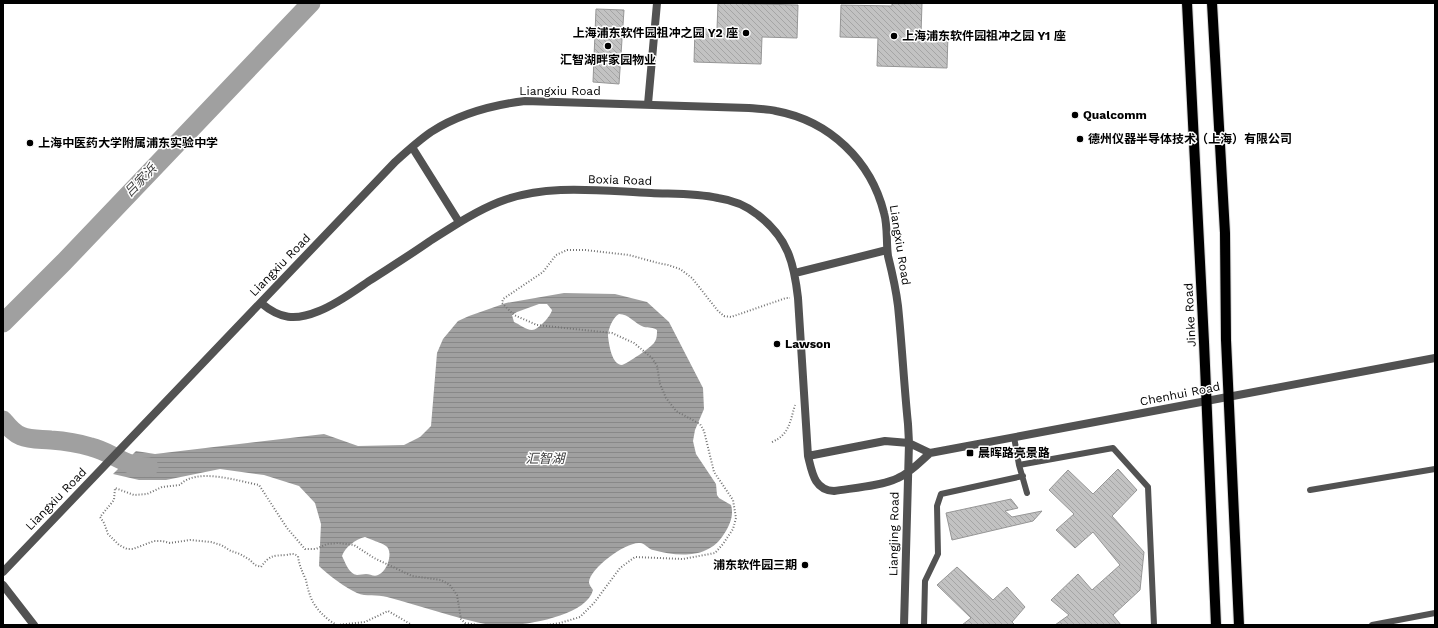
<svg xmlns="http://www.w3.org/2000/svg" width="1438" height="628" font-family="'Work Sans','Noto Sans SC',sans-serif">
  <defs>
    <pattern id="water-rules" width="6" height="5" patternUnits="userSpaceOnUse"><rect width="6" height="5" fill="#a0a0a0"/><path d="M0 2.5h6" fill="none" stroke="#888"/></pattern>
    <pattern id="building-back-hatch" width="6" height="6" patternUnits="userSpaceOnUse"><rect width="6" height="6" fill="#c2c2c2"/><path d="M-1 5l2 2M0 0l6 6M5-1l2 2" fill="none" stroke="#a5a5a5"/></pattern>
  </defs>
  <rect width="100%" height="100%" fill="#fff"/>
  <path fill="url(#water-rules)" fill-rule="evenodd" d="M 564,293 L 615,294 L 647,302 L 669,322 L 703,388 L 704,409 L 695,430 L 693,441 L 696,454 L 716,484 L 717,495 L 719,498 L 731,505 C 734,515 730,525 724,534 C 709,559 678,557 653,550 C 648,549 645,543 640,543 C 627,541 590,568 589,582 C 589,585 592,588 593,590 C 586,618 515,628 490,625 C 455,618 421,606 387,597 C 377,594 366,597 357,593 C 346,588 328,575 319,566 L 321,524 L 315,503 L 299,486 L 264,475 L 220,469 L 166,480 L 139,480 L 113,474 L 136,451 L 155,454 L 324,434 L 358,446 L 404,445 L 420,437 L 431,426 L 437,353 L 443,339 L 458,321 L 469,316 L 506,303 ZM 539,304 L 547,304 L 552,310 C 551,316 538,330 532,330 C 526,330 519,324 514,322 L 512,315 L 517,312 ZM 619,314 C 629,314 635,324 644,327 C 649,328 653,327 657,330 C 657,335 657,339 654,343 C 650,348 628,363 622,365 C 612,365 609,345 608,336 C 608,329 613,317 619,314 ZM 365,537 C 371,540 380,542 386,546 C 394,552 387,572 378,575 C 374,577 370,574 366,574 C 363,574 360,575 357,575 C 349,574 345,562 342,556 C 345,547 356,539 365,537 Z"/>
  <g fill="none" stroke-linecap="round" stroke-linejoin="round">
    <path stroke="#a0a0a0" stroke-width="19" d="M 3,323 L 64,262 L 311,3
      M 3,420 C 8,426 13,433 21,436 C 30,440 41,439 51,440 C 65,441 78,443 91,447 C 112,452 125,467 149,467"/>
  </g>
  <path fill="url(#building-back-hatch)" stroke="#969696" d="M 718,3 L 798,5 L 797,38 L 762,37 L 761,64 L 694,62 L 695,29 L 717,29 Z
    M 892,3 L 922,3 L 921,34 L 948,34 L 947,68 L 877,66 L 878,38 L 840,37 L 841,5 L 892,6 Z
    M 596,9 L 624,10 L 619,84 L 593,82 Z
    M 1118,469 L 1137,490 L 1112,516 L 1144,552 L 1140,590 L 1113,615 L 1121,625 L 1055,625 L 1069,615 L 1051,600 L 1078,574 L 1092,590 L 1120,565 L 1093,532 L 1075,548 L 1056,530 L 1074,514 L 1049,490 L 1068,470 L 1093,494 Z
    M 1011,499 L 1018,508 L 1005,511 L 1012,517 L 1042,511 L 1033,521 L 952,540 L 946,513 Z
    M 957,567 L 993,600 L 1007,587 L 1025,607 L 1012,622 L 1015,625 L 962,625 L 971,618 L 937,585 Z"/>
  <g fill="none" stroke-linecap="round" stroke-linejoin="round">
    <g stroke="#dbdbdb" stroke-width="12">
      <path id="primary" d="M 1187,3 L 1204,342 L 1216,625
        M 1212,3 L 1225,233 L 1226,340 L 1239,625"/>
    </g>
    <path stroke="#747474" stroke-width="2" stroke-dasharray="1 2" stroke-linecap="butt" d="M 772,442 C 789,435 790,422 795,405
      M 337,625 C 326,620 313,606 310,595 C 308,590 307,585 306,580 C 302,571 299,565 298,556 C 293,553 292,554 286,555 C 272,556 270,555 261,567 L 255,565 L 250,560 L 240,554 L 231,551 L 221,545 L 211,542 L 190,540 L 170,543 L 162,541 L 154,541 L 133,549 L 127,549 L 119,545 L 108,534 L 104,523 L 100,517 L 114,500 L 115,488 L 134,495 L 147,494 L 162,487 L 180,485 C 196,467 238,481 259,485 L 287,528 L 305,549 L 316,549 L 327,544 L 338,543 L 354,545 L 374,558 L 412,576 L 441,580 L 450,585 L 457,595 L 461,619 L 465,623 L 478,625
      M 337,625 L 365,622 L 388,611 L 412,625
      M 547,625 L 560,623 L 580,617 L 594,603 L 620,568 L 635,557 L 683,559 L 715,553 L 723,544 L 733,529 L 736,518 L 733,500 L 714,472 L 704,431 L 700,424 L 676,411 L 666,398 L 660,384 L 657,366 L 652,358 L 634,343 L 612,333 L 537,325 L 514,315 L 502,303 L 503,299 L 543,272 L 556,255 L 567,250 L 585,250 L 629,255 L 658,263 L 668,265 L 680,269 L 692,278 L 718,311 L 724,316 L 731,317 L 786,298 L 790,298"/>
    <path stroke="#525252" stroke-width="6" d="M 1014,437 L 1019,465
      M 1310,490 L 1435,469
      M 1027,493 L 1019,465 L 1113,448 L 1148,487 L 1154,625
      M 924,625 L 925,581 L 938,554 L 937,506 L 941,494 L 1023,476
      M 1372,625 L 1435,613"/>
    <path stroke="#525252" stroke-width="8" d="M 648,104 L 657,3
      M 412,147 L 459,222
      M 795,273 L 887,250
      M 261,303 C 280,319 295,321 319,311 C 337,304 353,292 369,281 C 389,268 410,255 430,241 C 452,227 474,212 499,202 C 546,183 602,191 651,193 C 673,194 696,193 718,198 C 732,200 747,206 758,215 C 788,238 794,263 798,298 L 808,456 C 812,472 814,490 834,491 C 852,488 882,486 898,478 C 910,473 920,462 930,453 L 1435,358
      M 808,456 L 885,441 L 909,443 L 930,453
      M 3,572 L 395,162 C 406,152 418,141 431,132 C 459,114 492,105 525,101 L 749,108 C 758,109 767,109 776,111 C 830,121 871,161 884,213 C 888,227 886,242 888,256 C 892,272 896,289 898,306 C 902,345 904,385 908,424 L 909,443 L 904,625
      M 3,585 L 34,625"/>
    <use href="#primary" stroke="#000" stroke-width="10"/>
  </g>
  <g fill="#000" stroke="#fff" stroke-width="1.5">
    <circle cx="746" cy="33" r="4"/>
    <circle cx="894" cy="36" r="4"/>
    <circle cx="608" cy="46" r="4"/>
    <circle cx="1075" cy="115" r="4"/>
    <circle cx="1080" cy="139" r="4"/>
    <circle cx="30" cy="143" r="4"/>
    <circle cx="777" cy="344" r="4"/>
    <rect x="966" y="449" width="8" height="8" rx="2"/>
    <circle cx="805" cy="565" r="4"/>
  </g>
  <g text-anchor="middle" stroke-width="3" stroke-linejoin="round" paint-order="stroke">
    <g font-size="12" font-weight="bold" fill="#000" stroke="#fff" text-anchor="start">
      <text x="738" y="37" text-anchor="end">上海浦东软件园祖冲之园 Y2 座</text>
      <text x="902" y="40">上海浦东软件园祖冲之园 Y1 座</text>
      <text x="608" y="64" text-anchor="middle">汇智湖畔家园物业</text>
      <text x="1083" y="119">Qualcomm</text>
      <text x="1088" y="143">德州仪器半导体技术（上海）有限公司</text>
      <text x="38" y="147">上海中医药大学附属浦东实验中学</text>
      <text x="785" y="348">Lawson</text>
      <text x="978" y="457">晨晖路亮景路</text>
      <text x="797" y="569" text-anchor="end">浦东软件园三期</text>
    </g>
    <g font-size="12" fill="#000" stroke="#fff">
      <text x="560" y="95">Liangxiu Road</text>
      <text transform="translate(620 180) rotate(2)" y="4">Boxia Road</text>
      <text transform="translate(900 245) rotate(81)" y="4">Liangxiu Road</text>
      <text transform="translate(280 265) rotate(-46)" y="4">Liangxiu Road</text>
      <text transform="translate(1190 315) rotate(-93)" y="4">Jinke Road</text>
      <text transform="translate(1180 394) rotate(-11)" y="4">Chenhui Road</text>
      <text transform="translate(56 499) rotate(-46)" y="4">Liangxiu Road</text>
      <text transform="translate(894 534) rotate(-89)" y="4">Liangjing Road</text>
    </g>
    <g font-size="13" font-style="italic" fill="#414141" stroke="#fff">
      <text transform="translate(140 180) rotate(-46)" y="5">吕家浜</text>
      <text x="545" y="463">汇智湖</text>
    </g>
  </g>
  <rect width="1438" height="628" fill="none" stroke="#000000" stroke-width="8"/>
</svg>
